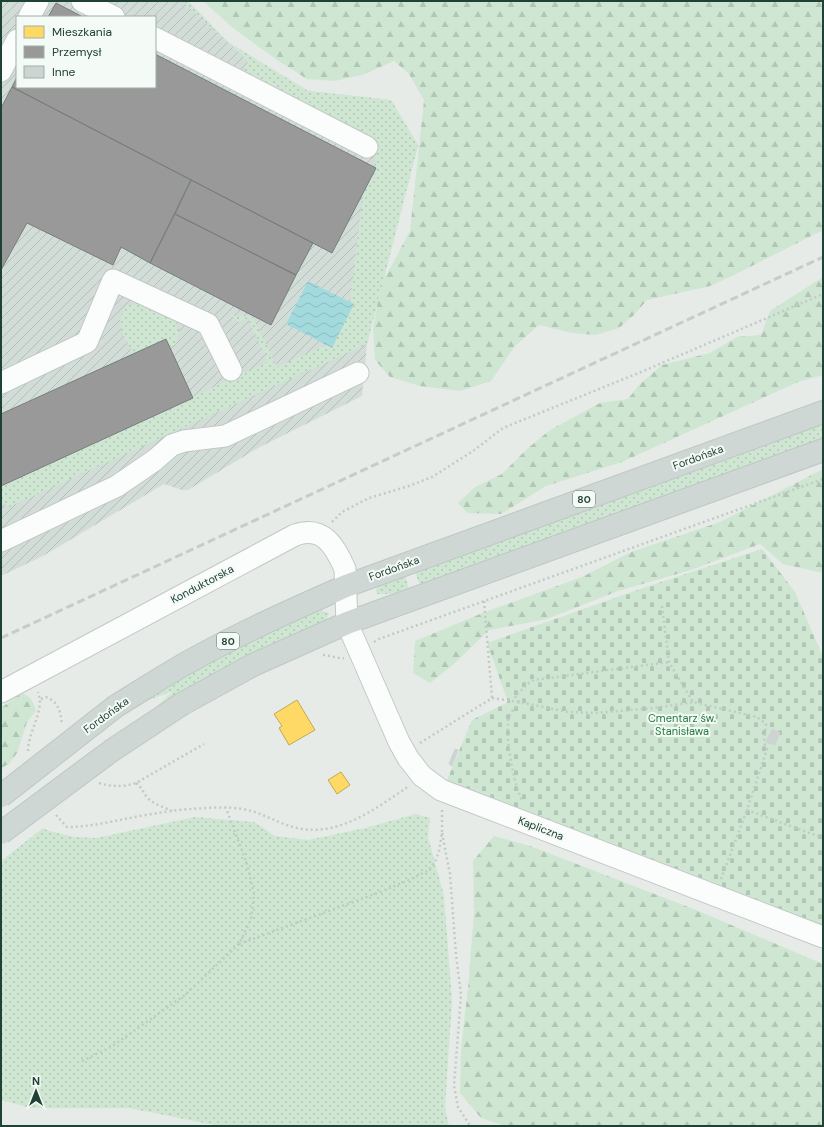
<svg xmlns="http://www.w3.org/2000/svg" width="824" height="1127" font-family="'DM Sans',sans-serif">
  <defs>
    <pattern id="industrial-furrows" width="10" height="10" patternUnits="userSpaceOnUse"><rect width="10" height="10" fill="#d3ddd8"/><path d="M-1 1l2-2M0 10L10 0M9 11l2-2" fill="none" stroke="#b5bfba"/></pattern>
    <pattern id="grass-dots" width="8" height="8" patternUnits="userSpaceOnUse"><rect width="8" height="8" fill="#cee6d2"/><path d="M2 2h.1M6 6h.1" fill="none" stroke="#b1c6b5" stroke-width="1.8" stroke-linecap="round"/></pattern>
    <pattern id="forest-firs" width="22" height="20" patternUnits="userSpaceOnUse"><rect width="22" height="20" fill="#cee6d2"/><path d="M5 1l3.5 6h-7zM16 11l3.5 6h-7z" fill="#b1c6b5"/></pattern>
    <pattern id="cemetery-stones" width="16" height="16" patternUnits="userSpaceOnUse"><rect width="16" height="16" fill="#cee6d2"/><path d="M2 7V4a2 2 0 0 1 4 0v3zM10 15v-3a2 2 0 0 1 4 0v3z" fill="#b1c6b5"/></pattern>
    <pattern id="water-waves" width="16" height="10" patternUnits="userSpaceOnUse"><rect width="16" height="10" fill="#a3dadd"/><path d="M0 5q4-4 8 0t8 0" fill="none" stroke="#8cbcbe"/></pattern>
  </defs>
  <rect width="100%" height="100%" fill="#e6ebe8"/>
  <path fill="url(#industrial-furrows)" fill-rule="evenodd" d="M 1,1 L 188,1 L 228,42 L 308,91 L 391,100 L 418,145 L 367,344 L 362,396 L 258,448 L 188,490 L 182,490 L 164,484 L 43,556 L 1,576 ZM 17,17 L 155,17 L 155,87 L 17,87 Z"/>
  <path fill="url(#grass-dots)" d="M 182,1 L 188,1 L 228,42 L 308,91 L 391,100 L 418,145 L 367,344 L 9,507 L 1,502 L 1,486 L 193,399 L 192,397 L 268,362 L 248,318 L 238,322 L 230,314 L 235,316 L 249,316 L 254,320 L 277,367 L 326,345 L 332,348 L 354,304 L 350,302 L 363,193 L 376,168 L 375,138 L 244,71 L 248,61 Z
    M 141,303 L 173,316 L 179,330 L 176,344 L 169,347 L 165,339 L 133,354 L 122,332 L 120,319 L 126,306 Z
    M 823,421 L 823,439 L 420,586 L 414,569 Z
    M 405,574 L 409,590 L 390,594 L 377,594 L 376,591 L 377,587 Z
    M 320,610 L 329,613 L 326,620 L 319,625 L 151,712 L 173,691 L 141,703 L 167,685 L 224,652 L 306,613 Z
    M 416,814 L 430,818 L 428,837 L 444,896 L 452,1001 L 445,1108 L 449,1126 L 219,1126 L 129,1108 L 31,1108 L 1,1100 L 1,861 L 43,828 L 49,831 L 75,837 L 96,838 L 195,817 L 254,822 L 275,836 L 308,840 L 365,828 Z"/>
  <path fill="url(#forest-firs)" d="M 203,1 L 823,1 L 823,230 L 738,273 L 710,286 L 647,300 L 634,315 L 619,328 L 596,335 L 572,333 L 539,325 L 515,346 L 491,381 L 460,391 L 420,386 L 390,377 L 375,360 L 373,329 L 381,284 L 393,263 L 410,231 L 424,100 L 409,74 L 394,61 L 362,75 L 335,81 L 307,79 L 277,60 L 233,28 Z
    M 823,277 L 823,375 L 798,382 L 622,462 L 546,486 L 501,514 L 468,513 L 458,503 L 475,487 L 502,474 L 527,449 L 550,430 L 600,403 L 628,399 L 639,385 L 662,365 L 710,353 L 737,337 L 761,335 L 770,311 Z
    M 823,469 L 823,573 L 783,564 L 760,544 L 691,570 L 618,591 L 547,619 L 489,630 L 455,663 L 430,683 L 413,673 L 415,641 L 485,612 L 582,577 L 631,552 L 720,522 Z
    M 21,693 C 31,696 33,701 36,711 L 27,722 L 17,753 L 9,764 L 1,768 L 1,708 Z
    M 494,836 L 530,846 L 696,910 L 823,964 L 823,1126 L 505,1126 L 481,1118 L 460,1093 L 461,1048 L 468,988 L 474,913 L 473,861 Z"/>
  <path fill="url(#cemetery-stones)" d="M 762,549 L 795,592 L 823,657 L 823,928 L 452,787 L 447,780 L 472,720 L 508,702 L 487,643 L 649,586 Z"/>
  <path fill="url(#water-waves)" d="M 308,281 L 354,304 L 332,348 L 286,324 Z"/>
  <path fill="#ffd966" stroke="#bcab57" d="M 297,700 L 315,730 L 289,745 L 279,728 L 282,726 L 274,714 Z
    M 341,772 L 350,785 L 337,794 L 328,780 Z"/>
  <path fill="#999" stroke="#757f7b" d="M 56,3 L 83,17 L 48,17 Z
    M 155,54 L 376,168 L 332,253 L 12,87 L 17,77 L 17,87 L 155,87 Z
    M 12,87 L 191,180 L 150,263 L 121,247 L 113,265 L 27,223 L 1,270 L 1,108 Z
    M 191,180 L 313,243 L 296,275 L 175,214 Z
    M 175,214 L 296,275 L 271,325 L 150,263 Z
    M 166,339 L 193,398 L 1,486 L 1,414 Z"/>
  <path fill="#ced4d1" stroke="#ced4d1" d="M 772,729 L 780,733 L 775,745 L 766,742 Z
    M 455,749 L 458,750 L 452,766 L 449,764 Z"/>
  <g fill="none" stroke-linecap="round" stroke-linejoin="round">
    <g stroke="#c3c8c5" stroke-width="23">
      <path id="minor" d="M 82,1 L 114,17
        M 29,17 L 38,1
        M 155,38 L 367,147
        M 1,71 L 17,40
        M 1,383 L 87,342 L 113,280 L 208,324 L 231,370
        M 1,541 L 117,486 L 155,460 L 172,445 L 184,441 L 225,436 L 358,373
        M 1,692 L 295,535 C 323,525 335,546 345,569 L 347,623 L 399,742 L 408,758 L 422,776 L 441,790 L 823,937"/>
    </g>
    <g stroke="#bdc7c3" stroke-width="24">
      <path id="major" d="M 182,704 L 253,665 L 347,623 L 823,450
        M 116,706 C 141,691 166,674 192,660 C 242,632 294,609 346,586 L 823,412"/>
    </g>
    <path stroke="#c1cbc6" stroke-width="2.5" stroke-dasharray="2 3" stroke-linecap="butt" d="M 332,522 L 342,512 L 369,498 L 409,486 L 432,477 L 473,451 L 503,428 L 641,372 L 823,294
      M 484,601 L 492,698
      M 662,606 L 669,662 L 693,702 L 757,717 L 766,724 L 764,742 L 767,749 L 747,810 L 823,838
      M 374,642 L 379,639 L 823,479
      M 323,655 C 330,655 338,659 344,658
      M 41,699 L 46,697 C 59,703 60,710 62,724
      M 519,702 C 515,708 508,715 508,723 C 506,741 514,787 523,802
      M 519,702 L 515,696 L 529,683 L 534,680 L 669,662
      M 420,743 L 492,698 L 519,702 L 568,712 L 595,713 L 654,708 L 693,702
      M 28,751 C 28,731 45,712 38,692
      M 99,783 C 112,787 123,787 136,783 L 204,744
      M 136,783 C 142,788 142,790 146,796 C 152,804 164,807 172,811
      M 56,815 L 67,827 C 84,827 99,824 115,821 C 139,816 165,811 190,809 C 207,808 225,806 242,809 C 263,812 281,826 302,829 C 342,835 378,807 409,786
      M 442,833 L 450,874 L 456,955 L 461,995 L 454,1086 L 458,1107 L 469,1124 L 472,1126
      M 721,879 L 747,810
      M 239,944 L 380,892 L 409,880 L 429,870 L 436,860 L 439,851 L 442,833 L 442,809
      M 82,1061 L 111,1047 L 185,995 L 239,944 L 251,919 L 254,894 L 247,864 L 226,808"/>
    <use href="#minor" stroke="#fbfcfc" stroke-width="21"/>
    <use href="#major" stroke="#ced7d4" stroke-width="22"/>
    <path stroke="#c7ccca" stroke-width="3" stroke-dasharray="8 4" stroke-linecap="butt" d="M 1,638 L 823,257"/>
    <g stroke="#bdc7c3" stroke-width="24" stroke-linecap="butt">
      <path id="major-bridge" d="M 1,796 L 116,706
        M 1,833 L 111,751 L 182,704"/>
    </g>
    <use href="#major-bridge" stroke="#ced7d4" stroke-width="22"/>
  </g>
  <g text-anchor="middle" stroke-width="4" stroke-linejoin="round" paint-order="stroke">
    <g fill="#f4faf6" stroke="#60786f" stroke-width="1">
      <rect x="573" y="491" width="22" height="16" rx="3"/>
      <rect x="217" y="633" width="22" height="16" rx="3"/>
    </g>
    <g font-size="10" font-weight="bold" fill="#204135">
      <text x="584" y="503">80</text>
      <text x="228" y="645">80</text>
    </g>
    <g font-size="11" fill="#204135" stroke="#f4faf6">
      <text transform="translate(698 457) rotate(-20)" y="4">Fordońska</text>
      <text transform="translate(394 568) rotate(-20)" y="4">Fordońska</text>
      <text transform="translate(202 584) rotate(-28)" y="4">Konduktorska</text>
      <text transform="translate(106 715) rotate(-36)" y="4">Fordońska</text>
      <text transform="translate(541 828) rotate(21)" y="4">Kapliczna</text>
    </g>
    <g font-size="11" fill="#267c3f" stroke="#f4faf6">
      <text x="682" y="722">Cmentarz św.<tspan x="682" dy="13">Stanisława</tspan></text>
    </g>
  </g>
  <rect width="824" height="1127" fill="none" stroke="#204135" stroke-width="4"/>
  <rect x="16" y="16" width="140" height="72" fill="#f4faf6" stroke="#9fb0a9"/>
  <rect x="24" y="26" width="20" height="12" fill="#ffd966" stroke="#9fb0a9"/>
  <text x="52" y="36" font-size="12" fill="#204135">Mieszkania</text>
  <rect x="24" y="46" width="20" height="12" fill="#999999" stroke="#9fb0a9"/>
  <text x="52" y="56" font-size="12" fill="#204135">Przemysł</text>
  <rect x="24" y="66" width="20" height="12" fill="#ced4d1" stroke="#9fb0a9"/>
  <text x="52" y="76" font-size="12" fill="#204135">Inne</text>
  <g transform="translate(36 1091)" stroke="#f4faf6" stroke-width="3" paint-order="stroke">
  <path d="M0-3L7 15L0 10L-7 15Z" fill="#204135"/>
  <text y="-6" font-size="11" font-weight="bold" text-anchor="middle" fill="#204135">N</text>
  </g>
</svg>
